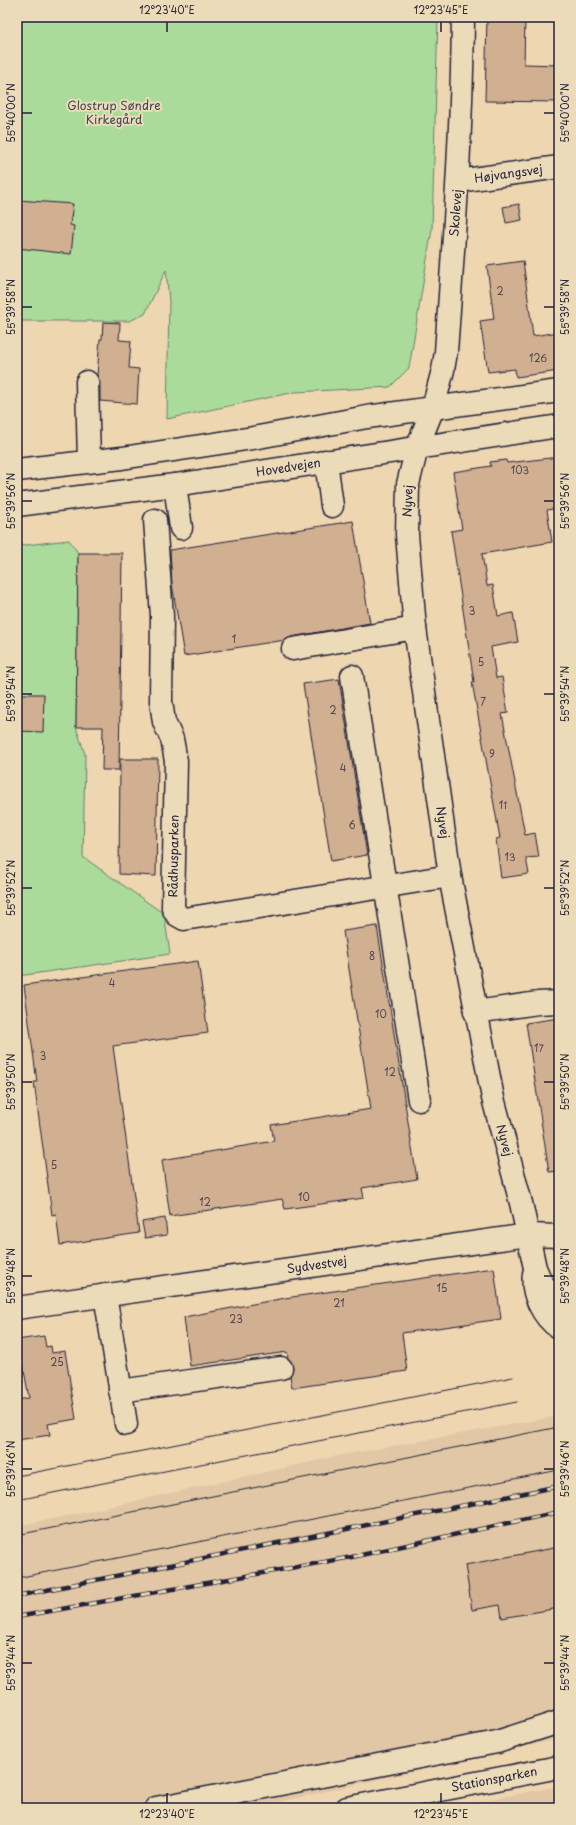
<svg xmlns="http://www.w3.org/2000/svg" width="576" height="1825" font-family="'Playpen Sans',sans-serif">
  <rect width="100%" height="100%" fill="#eed6b1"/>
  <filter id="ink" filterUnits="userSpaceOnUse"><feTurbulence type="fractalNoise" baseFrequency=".025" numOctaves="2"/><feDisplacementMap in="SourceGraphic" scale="8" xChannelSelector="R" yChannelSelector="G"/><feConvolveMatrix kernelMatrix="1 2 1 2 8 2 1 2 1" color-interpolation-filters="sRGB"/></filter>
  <g filter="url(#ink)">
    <path fill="#e1c7a5" d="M 559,1416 L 559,1739 L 252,1808 L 17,1808 L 17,1526 L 91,1511 L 337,1456 Z
      M 559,1786 L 559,1808 L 446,1808 Z"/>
    <path fill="#aadb9b" stroke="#667e6b" d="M 17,17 L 438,17 L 432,229 L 409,368 L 390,387 L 295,392 L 167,419 L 169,301 L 166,270 L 145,314 L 129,321 L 17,321 Z
      M 69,540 L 78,553 L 76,727 L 85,754 L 83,857 L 164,914 L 170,954 L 18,976 L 17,546 Z"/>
    <path fill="#d1af91" stroke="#22223b" d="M 487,17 L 525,17 L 524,64 L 559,65 L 559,102 L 485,101 Z
      M 17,200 L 73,204 L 70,225 L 74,226 L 71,254 L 17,248 Z
      M 519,204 L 522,220 L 506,223 L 503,207 Z
      M 523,261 L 533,336 L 559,332 L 559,371 L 516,377 L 515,369 L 488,372 L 480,321 L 494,319 L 487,266 Z
      M 103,322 L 120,323 L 119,340 L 131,341 L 129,368 L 139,369 L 137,404 L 100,401 L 100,382 L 97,375 L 100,339 L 102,339 Z
      M 559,457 L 559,508 L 547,510 L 552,542 L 482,554 L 487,586 L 493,585 L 498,616 L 513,613 L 518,642 L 491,647 L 496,678 L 502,677 L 508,713 L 502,714 L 525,835 L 535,833 L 539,857 L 526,858 L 529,874 L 501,878 L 496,839 L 500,838 L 472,682 L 474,682 L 451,531 L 462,529 L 453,472 L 491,466 L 490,462 L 506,460 L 507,463 Z
      M 353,521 L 370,623 L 291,637 L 285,640 L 184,656 L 172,584 L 170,550 Z
      M 78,553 L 122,553 L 119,770 L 102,770 L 103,727 L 76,727 Z
      M 339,679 L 367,855 L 331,861 L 303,684 Z
      M 17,694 L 44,694 L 43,732 L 17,731 Z
      M 120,759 L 158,759 L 156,876 L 119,874 Z
      M 377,926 L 417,1179 L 362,1188 L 364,1198 L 285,1209 L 282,1199 L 170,1216 L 162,1160 L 274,1141 L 271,1125 L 371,1109 L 343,931 Z
      M 198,961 L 208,1033 L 113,1046 L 139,1233 L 60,1245 L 56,1214 L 52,1215 L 34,1082 L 37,1082 L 24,985 Z
      M 559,1018 L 559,1171 L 549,1172 L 526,1023 Z
      M 165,1218 L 167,1235 L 145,1238 L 142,1222 Z
      M 494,1268 L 501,1319 L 402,1333 L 407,1371 L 292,1388 L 290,1376 L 293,1367 L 288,1358 L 287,1352 L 190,1366 L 184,1317 L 285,1298 Z
      M 44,1336 L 46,1347 L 51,1346 L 52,1353 L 65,1351 L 76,1419 L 48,1424 L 50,1435 L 17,1440 L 17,1400 L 29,1398 L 23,1365 L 17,1366 L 17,1340 Z
      M 559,1547 L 559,1608 L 502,1618 L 500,1605 L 472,1610 L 465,1565 Z"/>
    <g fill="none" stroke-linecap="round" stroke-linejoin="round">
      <g stroke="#22223b" stroke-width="25">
        <g id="minor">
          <path id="s1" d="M 463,17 C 462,129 454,240 446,352 L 443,370 L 433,408 L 417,448 L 408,484 L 407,535 L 415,628 L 450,876 L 493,1098 L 521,1203 L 535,1268 L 542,1284 L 559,1300"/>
          <path id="s2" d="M 458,181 L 559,167"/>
          <path d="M 87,382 L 89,461"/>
          <path d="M 326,461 L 332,506"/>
          <path d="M 175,485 L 181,528"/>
          <path d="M 155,520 L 162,616 L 161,701 L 164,722 L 172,739 L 176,761 L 173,908 L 177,915 L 184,919 L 450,876"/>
          <path d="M 293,649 L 415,628"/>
          <path d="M 352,676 L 419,1100"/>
          <path d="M 475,1012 L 538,1003 L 559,1002"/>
          <path d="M 534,1274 C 531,1294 543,1317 559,1328"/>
          <path d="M 105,1295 L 126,1424"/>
          <path id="s3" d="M 17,1308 L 528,1235 L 559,1236"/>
          <path d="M 120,1391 L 281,1368"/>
          <path d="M 156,1808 L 497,1742 L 559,1722"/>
          <path id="s4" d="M 347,1808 L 559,1767"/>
        </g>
      </g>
      <g stroke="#22223b" stroke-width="25">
        <g id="major">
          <path d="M 17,470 L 122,458 L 253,438 L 367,417 L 559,391"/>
          <path id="s5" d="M 17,505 L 175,485 L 559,426"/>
        </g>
      </g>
      <use href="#minor" stroke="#ecdbb8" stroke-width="22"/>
      <use href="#major" stroke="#ecdbb8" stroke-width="22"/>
      <path stroke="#22223b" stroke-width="1" d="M 17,1476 L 513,1377
        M 17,1500 L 517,1402
        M 17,1535 L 559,1427
        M 17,1578 L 559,1470"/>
      <g stroke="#22223b" stroke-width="4.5">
        <path id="rail" d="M 17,1596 L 559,1486
          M 17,1617 L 352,1557 L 559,1512"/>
      </g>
      <use href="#rail" stroke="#ecdbb8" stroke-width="3" stroke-dasharray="9" stroke-linecap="butt"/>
    </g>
  </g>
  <path fill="none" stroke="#22223b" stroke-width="1.5" d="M 167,22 L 167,32M 441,22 L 441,32M 22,113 L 32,113M 544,113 L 554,113M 22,307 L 32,307M 544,307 L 554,307M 22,501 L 32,501M 544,501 L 554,501M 22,694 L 32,694M 544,694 L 554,694M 22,888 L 32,888M 544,888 L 554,888M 22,1082 L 32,1082M 544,1082 L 554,1082M 22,1276 L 32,1276M 544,1276 L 554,1276M 22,1469 L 32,1469M 544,1469 L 554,1469M 22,1663 L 32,1663M 544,1663 L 554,1663M 167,1793 L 167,1803M 441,1793 L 441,1803"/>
  <g text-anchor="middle" stroke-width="4" stroke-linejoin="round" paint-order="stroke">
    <g font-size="10" fill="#4e4550">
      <text x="500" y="295">2</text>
      <text x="538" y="362">126</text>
      <text x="520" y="474">103</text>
      <text x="472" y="615">3</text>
      <text x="234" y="643">1</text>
      <text x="481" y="666">5</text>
      <text x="483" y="706">7</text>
      <text x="333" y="714">2</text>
      <text x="492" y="758">9</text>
      <text x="343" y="772">4</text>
      <text x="503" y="809">11</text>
      <text x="352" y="829">6</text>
      <text x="510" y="861">13</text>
      <text x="372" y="960">8</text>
      <text x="112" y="987">4</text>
      <text x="381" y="1018">10</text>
      <text x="539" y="1052">17</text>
      <text x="43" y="1060">3</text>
      <text x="390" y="1076">12</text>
      <text x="54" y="1169">5</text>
      <text x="304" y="1201">10</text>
      <text x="205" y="1206">12</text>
      <text x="442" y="1292">15</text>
      <text x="339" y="1307">21</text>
      <text x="236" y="1323">23</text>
      <text x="57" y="1366">25</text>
    </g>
    <g font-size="12" fill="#3d474e" stroke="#ecdbb8">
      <text x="114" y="110">Glostrup Søndre<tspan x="114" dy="14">Kirkegård</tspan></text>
    </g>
    <g font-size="12" fill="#22223b" stroke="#ecdbb8">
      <text dy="4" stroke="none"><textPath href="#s2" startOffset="51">Højvangsvej</textPath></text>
      <text transform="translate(456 213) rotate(-86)" y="4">Skolevej</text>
      <text dy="4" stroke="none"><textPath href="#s5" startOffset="274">Hovedvejen</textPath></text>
      <text transform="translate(408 501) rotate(-87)" y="4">Nyvej</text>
      <text dy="4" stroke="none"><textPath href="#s1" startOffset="814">Nyvej</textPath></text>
      <text transform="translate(174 856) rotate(-89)" y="4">Rådhusparken</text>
      <text dy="4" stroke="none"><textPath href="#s1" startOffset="1138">Nyvej</textPath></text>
      <text dy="4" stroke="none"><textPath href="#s3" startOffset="303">Sydvestvej</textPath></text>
      <text dy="4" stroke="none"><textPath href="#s4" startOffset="150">Stationsparken</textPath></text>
    </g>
  </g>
  <rect width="576" height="1825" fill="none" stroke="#ecdbb8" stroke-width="44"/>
  <rect x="22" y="22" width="532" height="1781" fill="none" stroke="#22223b" stroke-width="1.5"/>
  <g font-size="10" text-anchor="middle" fill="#22223b">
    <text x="167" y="14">12°23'40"E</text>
    <text x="441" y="14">12°23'45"E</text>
    <text transform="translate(11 113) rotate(-90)" y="4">55°40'00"N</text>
    <text transform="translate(565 113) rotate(-90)" y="4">55°40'00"N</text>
    <text transform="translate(11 307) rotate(-90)" y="4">55°39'58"N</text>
    <text transform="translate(565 307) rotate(-90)" y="4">55°39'58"N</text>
    <text transform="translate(11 501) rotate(-90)" y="4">55°39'56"N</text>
    <text transform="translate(565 501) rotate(-90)" y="4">55°39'56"N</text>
    <text transform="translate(11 694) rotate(-90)" y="4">55°39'54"N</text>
    <text transform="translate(565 694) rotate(-90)" y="4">55°39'54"N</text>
    <text transform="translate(11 888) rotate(-90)" y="4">55°39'52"N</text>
    <text transform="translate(565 888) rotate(-90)" y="4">55°39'52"N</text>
    <text transform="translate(11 1082) rotate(-90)" y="4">55°39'50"N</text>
    <text transform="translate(565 1082) rotate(-90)" y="4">55°39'50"N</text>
    <text transform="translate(11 1276) rotate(-90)" y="4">55°39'48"N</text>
    <text transform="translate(565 1276) rotate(-90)" y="4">55°39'48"N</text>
    <text transform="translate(11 1469) rotate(-90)" y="4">55°39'46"N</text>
    <text transform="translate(565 1469) rotate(-90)" y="4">55°39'46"N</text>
    <text transform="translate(11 1663) rotate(-90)" y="4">55°39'44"N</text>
    <text transform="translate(565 1663) rotate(-90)" y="4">55°39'44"N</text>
    <text x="167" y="1818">12°23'40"E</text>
    <text x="441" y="1818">12°23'45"E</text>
  </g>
</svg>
